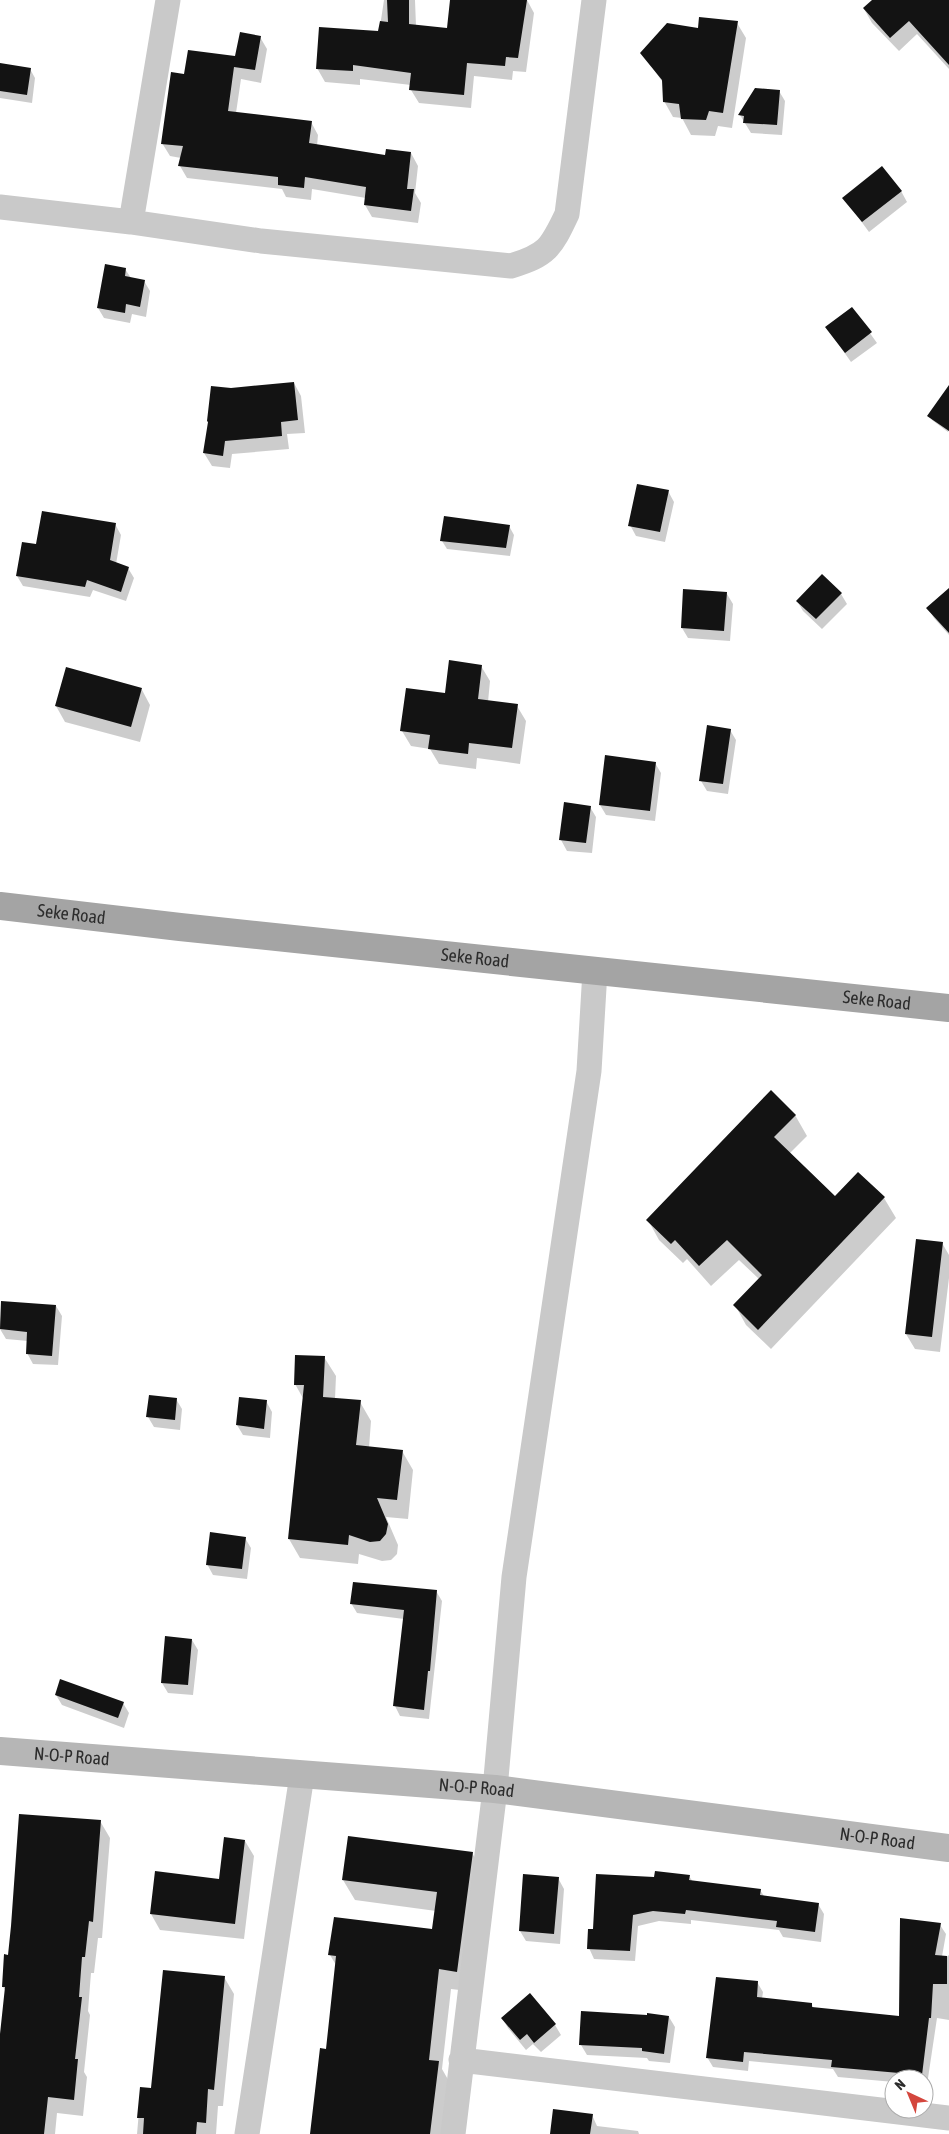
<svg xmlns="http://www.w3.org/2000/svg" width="949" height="2134" font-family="'Asap Condensed',sans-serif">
  <rect width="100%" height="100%" fill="#fff"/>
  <path fill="#0003" d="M 384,0 L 415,0 L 416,26 L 448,30 L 451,0 L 527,0 L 534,13 L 526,72 L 513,71 L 512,80 L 474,76 L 471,108 L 419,103 L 411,90 L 411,85 L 360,79 L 360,85 L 325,82 L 317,68 L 379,33 Z
    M 874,0 L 949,0 L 949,69 L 917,34 L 899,51 L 872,23 L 864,9 Z
    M 737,23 L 746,38 L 732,128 L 718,126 L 715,136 L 691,135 L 682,118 L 673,117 L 664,101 L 664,84 L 642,53 L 699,30 Z
    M 260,37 L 267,49 L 261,83 L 241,79 L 236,113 L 311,122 L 318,135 L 317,146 L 386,156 L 411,153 L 418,166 L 415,193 L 421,203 L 418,223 L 372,217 L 365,205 L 366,198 L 312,189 L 311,200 L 286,197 L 282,189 L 187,178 L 180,166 L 181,158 L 170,156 L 162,143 L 186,76 L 236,57 Z
    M 0,65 L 30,69 L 35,78 L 32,103 L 0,98 Z
    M 779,91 L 785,101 L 782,135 L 751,133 L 740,115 Z
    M 901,191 L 907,202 L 869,232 L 844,198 Z
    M 125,269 L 131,278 L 144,281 L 150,291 L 146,317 L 132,314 L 130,323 L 104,318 L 98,308 Z
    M 852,308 L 877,343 L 851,362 L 827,328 Z
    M 294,383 L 301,396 L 305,433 L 287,434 L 289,449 L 232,454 L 230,468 L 212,466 L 204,453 L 209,423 L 231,389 Z
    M 949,402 L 949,430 L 948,432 L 932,420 L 929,416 Z
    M 668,491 L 674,502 L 665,542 L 636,536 L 630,525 Z
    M 115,524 L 121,535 L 116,564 L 128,568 L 134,578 L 126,601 L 93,590 L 90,597 L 23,586 L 17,576 L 37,546 Z
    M 509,526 L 514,535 L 510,556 L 447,549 L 442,541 Z
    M 949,589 L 949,635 L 934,618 L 928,608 Z
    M 685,591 L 727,594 L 733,604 L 730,641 L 688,638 L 682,628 Z
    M 841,594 L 847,604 L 822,629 L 803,611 L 797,601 Z
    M 481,666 L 490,681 L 488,702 L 517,706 L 526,721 L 520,764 L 477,758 L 476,769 L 439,764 L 430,749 L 411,746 L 402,731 Z
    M 142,690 L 150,705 L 140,742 L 65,722 L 56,706 Z
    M 730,730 L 736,740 L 728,794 L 707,791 L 701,781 Z
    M 655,763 L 661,773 L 655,821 L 606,815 L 600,805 Z
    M 590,807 L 596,817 L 592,853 L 567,851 L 561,840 Z
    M 795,1115 L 807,1136 L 789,1154 L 835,1198 L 858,1173 L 884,1198 L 896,1218 L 771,1349 L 746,1325 L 735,1305 L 759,1279 L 739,1260 L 711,1286 L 687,1259 L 683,1263 L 659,1240 L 648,1220 Z
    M 942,1243 L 949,1255 L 949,1278 L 940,1352 L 915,1349 L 906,1334 Z
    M 2,1302 L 56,1306 L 62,1316 L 58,1365 L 33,1364 L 27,1353 L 28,1341 L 6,1339 L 0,1329 Z
    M 324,1357 L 336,1376 L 335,1399 L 360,1402 L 371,1421 L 369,1448 L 402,1451 L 413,1470 L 408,1519 L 386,1517 L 398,1545 L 397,1554 L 391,1560 L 382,1561 L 359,1554 L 358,1564 L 300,1558 L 289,1539 L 304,1400 L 295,1384 Z
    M 176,1399 L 182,1409 L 180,1430 L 154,1427 L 148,1417 Z
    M 266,1401 L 272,1412 L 270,1438 L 243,1435 L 237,1425 Z
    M 245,1538 L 251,1548 L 247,1579 L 213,1575 L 207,1564 Z
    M 436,1591 L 442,1601 L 429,1719 L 400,1716 L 395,1706 L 404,1619 L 357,1613 L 351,1603 Z
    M 192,1640 L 198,1650 L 193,1695 L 168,1693 L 162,1683 Z
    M 56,1695 L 123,1703 L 129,1713 L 124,1728 L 62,1705 Z
    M 100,1821 L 110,1838 L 102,1938 L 98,1938 L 94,1973 L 91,1973 L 88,2011 L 90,2015 L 84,2072 L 87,2077 L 83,2116 L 57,2113 L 55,2134 L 0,2134 L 0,2038 L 6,1991 L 3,1987 L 9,1956 Z
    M 245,1841 L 254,1856 L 244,1939 L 160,1930 L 151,1914 L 220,1880 Z
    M 472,1853 L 484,1873 L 468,1991 L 451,1989 L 442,2069 L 450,2083 L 444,2134 L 311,2134 L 327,2050 L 336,1965 L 330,1955 L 433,1931 L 436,1911 L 355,1900 L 343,1880 Z
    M 689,1876 L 693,1882 L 760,1890 L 764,1896 L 818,1904 L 824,1914 L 821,1942 L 783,1937 L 779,1930 L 691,1920 L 691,1924 L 659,1921 L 638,1926 L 635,1961 L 594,1959 L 589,1948 L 594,1931 L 655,1878 Z
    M 558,1878 L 564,1889 L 560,1944 L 526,1941 L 520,1931 Z
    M 940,1925 L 946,1934 L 941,1962 L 949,1955 L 949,2020 L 937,2018 L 927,2085 L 924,2084 L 924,2079 L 894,2079 L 894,2082 L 838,2077 L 833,2069 L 749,2061 L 748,2071 L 713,2067 L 707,2057 L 757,1982 L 763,1992 L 762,1999 L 812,2005 L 814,2009 L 900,2017 Z
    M 224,1977 L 234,1994 L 223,2106 L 218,2106 L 216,2134 L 137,2134 L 141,2088 L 153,2089 Z
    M 530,1995 L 555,2025 L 561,2035 L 541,2052 L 533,2044 L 526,2050 L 508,2028 L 502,2018 Z
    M 648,2016 L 669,2017 L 675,2027 L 670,2063 L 649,2061 L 647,2058 L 587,2055 L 581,2045 Z
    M 592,2115 L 597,2126 L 638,2131 L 639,2134 L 551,2134 Z"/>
  <path fill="#131313" d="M 387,0 L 409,0 L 409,24 L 447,28 L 450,0 L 527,0 L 518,58 L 506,57 L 505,66 L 467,63 L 464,95 L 409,90 L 411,73 L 353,65 L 353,71 L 316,69 L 319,27 L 378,31 L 380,21 L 388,22 Z
    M 872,0 L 949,0 L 949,65 L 909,21 L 890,38 L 863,8 Z
    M 699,17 L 738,21 L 723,113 L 709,111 L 706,120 L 681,119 L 679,104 L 663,102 L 662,80 L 640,53 L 667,23 L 698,28 Z
    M 240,32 L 261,36 L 255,70 L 234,67 L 228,111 L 312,121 L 309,143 L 385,155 L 386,149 L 411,152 L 407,189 L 414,189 L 411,211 L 364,205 L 366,187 L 305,177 L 304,188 L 278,185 L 278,177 L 178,166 L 183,146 L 161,144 L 171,72 L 184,74 L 188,50 L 235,56 Z
    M 0,63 L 31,68 L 27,95 L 0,91 Z
    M 755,88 L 780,90 L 777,125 L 743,123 L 744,116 L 738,115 Z
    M 882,166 L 902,191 L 862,222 L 842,198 Z
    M 105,264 L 126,268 L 125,276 L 145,280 L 140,307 L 126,304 L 125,313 L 97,308 Z
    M 852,307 L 872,332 L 845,353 L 825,327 Z
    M 294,382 L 298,420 L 281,422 L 282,436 L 225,441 L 223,456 L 203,453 L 208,422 L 207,421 L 211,386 L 231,388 Z
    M 949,385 L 949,431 L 927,416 Z
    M 637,484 L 669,490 L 660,532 L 628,526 Z
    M 42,511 L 116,523 L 110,560 L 129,567 L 121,592 L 87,580 L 85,587 L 16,576 L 22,542 L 36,544 Z
    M 444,516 L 510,525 L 506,548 L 440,541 Z
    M 822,574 L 842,593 L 816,619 L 796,601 Z
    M 949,588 L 949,633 L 926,608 Z
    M 683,589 L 727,592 L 724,631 L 681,628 Z
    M 449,660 L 482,665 L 478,699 L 518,704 L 512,748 L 469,743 L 468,754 L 428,749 L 430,735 L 400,731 L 406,688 L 445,693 Z
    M 66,667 L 142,688 L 131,727 L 55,706 Z
    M 707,725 L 731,729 L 723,784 L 699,781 Z
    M 605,755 L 656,762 L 650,811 L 599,805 Z
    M 564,802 L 591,806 L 586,843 L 559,840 Z
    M 771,1090 L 796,1115 L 774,1137 L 835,1196 L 858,1172 L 885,1197 L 758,1330 L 733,1305 L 762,1275 L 727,1240 L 699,1266 L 675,1240 L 671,1244 L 646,1220 Z
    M 916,1239 L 943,1242 L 932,1337 L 905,1334 Z
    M 1,1301 L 56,1305 L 52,1356 L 26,1354 L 27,1332 L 0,1329 Z
    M 295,1355 L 325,1356 L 323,1397 L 361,1400 L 356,1445 L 403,1450 L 397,1500 L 377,1498 L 388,1524 L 386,1534 L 380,1541 L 370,1542 L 349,1535 L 348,1545 L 288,1539 L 304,1385 L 294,1385 Z
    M 149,1395 L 177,1398 L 175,1420 L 146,1417 Z
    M 239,1397 L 267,1400 L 264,1429 L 236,1425 Z
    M 210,1532 L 246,1537 L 242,1569 L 206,1565 Z
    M 353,1582 L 437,1590 L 430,1671 L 428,1671 L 424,1710 L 393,1706 L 404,1610 L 350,1604 Z
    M 165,1636 L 192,1639 L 188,1685 L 161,1683 Z
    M 60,1679 L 124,1702 L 118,1718 L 55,1695 Z
    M 19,1814 L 101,1820 L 93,1922 L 89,1921 L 85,1957 L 82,1957 L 79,1997 L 82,1997 L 75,2059 L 78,2059 L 74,2100 L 48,2097 L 44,2134 L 0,2134 L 0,2034 L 5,1987 L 2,1987 L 4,1954 L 8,1955 L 11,1926 Z
    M 348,1836 L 473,1852 L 457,1972 L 439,1969 L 429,2060 L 439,2061 L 430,2134 L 310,2134 L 320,2048 L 326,2049 L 336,1956 L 328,1955 L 334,1917 L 432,1929 L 437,1892 L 342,1880 Z
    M 224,1837 L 245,1840 L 235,1924 L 150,1914 L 155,1871 L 219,1879 Z
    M 655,1871 L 690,1875 L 689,1880 L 761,1889 L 760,1895 L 819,1903 L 815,1932 L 776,1927 L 777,1921 L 686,1910 L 685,1914 L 653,1911 L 633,1915 L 630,1951 L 587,1949 L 588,1929 L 593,1929 L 596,1874 L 654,1877 Z
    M 523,1874 L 559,1877 L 554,1934 L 519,1931 Z
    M 900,1918 L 941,1923 L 935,1955 L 947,1956 L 947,1984 L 933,1984 L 931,2018 L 929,2018 L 922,2075 L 831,2067 L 832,2060 L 744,2052 L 743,2062 L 706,2058 L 716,1977 L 758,1981 L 757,1997 L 812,2003 L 812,2007 L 899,2016 Z
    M 163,1970 L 225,1976 L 214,2090 L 208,2089 L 206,2123 L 197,2122 L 196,2134 L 143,2134 L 144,2118 L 137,2118 L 140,2087 L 151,2088 Z
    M 530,1993 L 556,2024 L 534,2043 L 527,2034 L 520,2040 L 501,2018 Z
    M 581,2011 L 647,2015 L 647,2013 L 669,2016 L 664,2054 L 642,2051 L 642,2048 L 579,2045 Z
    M 553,2109 L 593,2114 L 590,2134 L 550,2134 Z"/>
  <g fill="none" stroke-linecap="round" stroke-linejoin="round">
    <path stroke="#c9c9c9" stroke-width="25" d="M 0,207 L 131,222 L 261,241 L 511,266 C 547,255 551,248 567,214 L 594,0
      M 131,222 L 168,0
      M 461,2060 L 949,2118
      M 247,2134 L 302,1775
      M 453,2134 L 495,1789 L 514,1577 L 589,1071 L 595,971"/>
    <path stroke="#b6b6b6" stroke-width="28" id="s1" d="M 0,1751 L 495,1789 L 949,1848"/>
    <path stroke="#a4a4a4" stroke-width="28" id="s2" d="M 0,906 L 180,927 L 949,1008"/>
  </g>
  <g text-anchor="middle" stroke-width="5" stroke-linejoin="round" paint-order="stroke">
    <g font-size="18" fill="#2c2c2c" stroke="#fff">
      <text dy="6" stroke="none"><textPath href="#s2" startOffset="72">Seke Road</textPath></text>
      <text dy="6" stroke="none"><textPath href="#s2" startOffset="478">Seke Road</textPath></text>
      <text dy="6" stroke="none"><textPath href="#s2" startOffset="882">Seke Road</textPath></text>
      <text dy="6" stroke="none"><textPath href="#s1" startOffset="72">N-O-P Road</textPath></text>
      <text dy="6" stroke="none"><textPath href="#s1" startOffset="478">N-O-P Road</textPath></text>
      <text dy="6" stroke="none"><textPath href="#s1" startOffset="882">N-O-P Road</textPath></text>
    </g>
  </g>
  <g transform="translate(909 2094) rotate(316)"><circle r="24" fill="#ffffff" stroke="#ababab"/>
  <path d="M0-4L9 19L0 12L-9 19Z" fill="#d4463d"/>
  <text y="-8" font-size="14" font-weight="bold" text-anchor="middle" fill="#2c2c2c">N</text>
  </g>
</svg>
